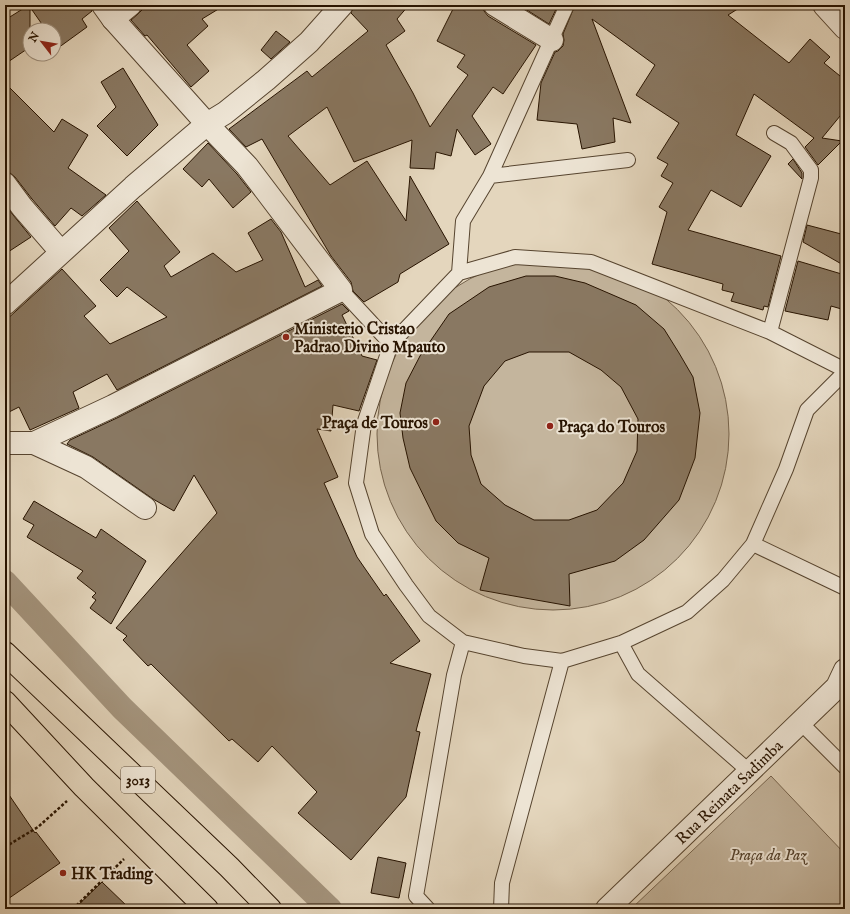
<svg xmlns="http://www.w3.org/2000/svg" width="850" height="914" font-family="'IM FELL English',serif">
  <rect width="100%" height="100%" fill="#e4d6bd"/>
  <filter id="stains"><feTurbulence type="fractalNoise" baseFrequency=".005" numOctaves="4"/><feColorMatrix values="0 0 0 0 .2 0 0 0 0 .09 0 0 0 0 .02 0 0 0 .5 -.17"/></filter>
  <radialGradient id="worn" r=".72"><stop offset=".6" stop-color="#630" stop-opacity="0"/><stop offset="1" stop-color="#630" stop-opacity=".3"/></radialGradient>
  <path fill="#c4b59d" stroke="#76644e" d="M377 434a176 176 0 1 1 352 0a176 176 0 1 1-352 0Z
    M 771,776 L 845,854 L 845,909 L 631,909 Z"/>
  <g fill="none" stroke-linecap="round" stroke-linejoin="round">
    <path stroke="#a4947d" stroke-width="24" d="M 5,582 L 122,708 L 330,909"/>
  </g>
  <path fill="#897862" stroke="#271300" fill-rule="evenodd" d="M 29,5 L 91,5 L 92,11 L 82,19 L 87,27 L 58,48 L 54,42 L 54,30 L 46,30 L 30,7 L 30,47 L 5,64 L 5,20 Z
    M 142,5 L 225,5 L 202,19 L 208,26 L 187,45 L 209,71 L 191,87 L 147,35 L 145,36 L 131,20 L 138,14 L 142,10 Z
    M 354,5 L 409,5 L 397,19 L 405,31 L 386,45 L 413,93 L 430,127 L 468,75 L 457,67 L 465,55 L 437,41 L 455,5 L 483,5 L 484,11 L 488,16 L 536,45 L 503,94 L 493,87 L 472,116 L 491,144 L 475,155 L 457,129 L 451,156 L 436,152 L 434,169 L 410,168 L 412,140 L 354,162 L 327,107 L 288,136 L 330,185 L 367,161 L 406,221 L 410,176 L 449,244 L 400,274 L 398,282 L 364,302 L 353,291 L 351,282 L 331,256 L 262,139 L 246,147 L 229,129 L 307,71 L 312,77 L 368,31 L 351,13 Z
    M 519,5 L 558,5 L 549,24 Z
    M 575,5 L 744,5 L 728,15 L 789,63 L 810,39 L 830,57 L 824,63 L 845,80 L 845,110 L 822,138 L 842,141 L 818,165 L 805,147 L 814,138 L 754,94 L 736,135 L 771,156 L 741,207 L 711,190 L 688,230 L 781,256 L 768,307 L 764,306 L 763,310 L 731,301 L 734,293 L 722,290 L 723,284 L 652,264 L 667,212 L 659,207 L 673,183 L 661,176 L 668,164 L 657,158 L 679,123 L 636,95 L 655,65 L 592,19 L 631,123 L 613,118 L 615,142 L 582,149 L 577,124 L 537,120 L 541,83 L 555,52 L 558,51 L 563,46 L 564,40 L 563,34 Z
    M 276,31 L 290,42 L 271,59 L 261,50 Z
    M 123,68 L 158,125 L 127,156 L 97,126 L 116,107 L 101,82 Z
    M 5,83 L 54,132 L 62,119 L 88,135 L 68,168 L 106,195 L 82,216 L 71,208 L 55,226 L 32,199 L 15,177 L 10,173 L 5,172 Z
    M 208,143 L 237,174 L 251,192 L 233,208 L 209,179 L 202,187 L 183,169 Z
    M 793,159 L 802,173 L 802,179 L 788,164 Z
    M 137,201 L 180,252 L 164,266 L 171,277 L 213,253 L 236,272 L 263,260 L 248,233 L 271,219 L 281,232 L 305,287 L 318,280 L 322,286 L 117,390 L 107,374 L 73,392 L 79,408 L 30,430 L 19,407 L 5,414 L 5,321 L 62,269 L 96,306 L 84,316 L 110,344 L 167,317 L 127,287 L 117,297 L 100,280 L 129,251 L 109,228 Z
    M 5,205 L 31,237 L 5,254 Z
    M 807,225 L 845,235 L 845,266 L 803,242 Z
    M 798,261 L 845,275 L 845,310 L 831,306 L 828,320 L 785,311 Z
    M 526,276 L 555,276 L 585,283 L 636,305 L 664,329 L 679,353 L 693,377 L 700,413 L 695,458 L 679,500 L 644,540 L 615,561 L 569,574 L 570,606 L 480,590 L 489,558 L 458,543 L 436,521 L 410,468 L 403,438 L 400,413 L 406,383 L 420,356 L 449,314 L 489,287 ZM 529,352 L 569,352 L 601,370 L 621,387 L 638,419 L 637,451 L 623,483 L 597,510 L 569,520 L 534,520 L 505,505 L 481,484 L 471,455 L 469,426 L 484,386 L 505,361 Z
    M 342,304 L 349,311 L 342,315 L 362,356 L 377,360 L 359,411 L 333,405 L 331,431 L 317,429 L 338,477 L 324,483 L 357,557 L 384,596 L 386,594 L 420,641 L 390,663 L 431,674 L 416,731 L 420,732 L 406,797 L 351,860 L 298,813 L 317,792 L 272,746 L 258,762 L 232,739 L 229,741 L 151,664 L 148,666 L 123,640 L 127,636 L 116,628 L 217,513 L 194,475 L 174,511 L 153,499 L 93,457 L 67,444 L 70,440 L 119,417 Z
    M 34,501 L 96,538 L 101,529 L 146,561 L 111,624 L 90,608 L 96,600 L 92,597 L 96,593 L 77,578 L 83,571 L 27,537 L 34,525 L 23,519 Z
    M 5,789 L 35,833 L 36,832 L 60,863 L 5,901 Z
    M 378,857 L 406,863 L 399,898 L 371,893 Z
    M 102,882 L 130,909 L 74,909 Z"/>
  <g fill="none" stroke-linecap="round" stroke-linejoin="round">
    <g stroke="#56442f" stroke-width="16">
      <path id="lane" d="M 490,176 L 628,160
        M 459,273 L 463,221 L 490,176 L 567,5
        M 341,290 L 391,344
        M 770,332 L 811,178 L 811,170 L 791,143 L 774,133
        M 845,370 L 770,332 L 591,262 L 515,257 L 459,273 L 391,344 L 364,424 L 356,483 L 372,534 L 406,585 L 429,616 L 463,642 L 524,656 L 562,661 L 621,643 L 687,612 L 723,580 L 753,544 L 786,469 L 807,410 L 845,372
        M 753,544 L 845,588
        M 621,643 L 638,674 L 750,772
        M 801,723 L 845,767
        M 428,909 L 416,896 L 454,675 L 463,642
        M 501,909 L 502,883 L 562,661"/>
    </g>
    <g stroke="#56442f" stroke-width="24">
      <g id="street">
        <path d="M 495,5 L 552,40"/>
        <path d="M 824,5 L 845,28"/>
        <path d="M 113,19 L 130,5"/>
        <path d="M 5,184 L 22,207 L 61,252"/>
        <path d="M 5,304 L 133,187 L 207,124 L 225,113 L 266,80 L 309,42 L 342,5"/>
        <path d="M 5,443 L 34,443 L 113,406 L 341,290 L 247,166 L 207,124 L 113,19 L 103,5"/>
        <path d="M 34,443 L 86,467 L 145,508"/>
        <path id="s1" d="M 607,909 L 837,687 L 845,670"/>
      </g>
    </g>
    <g stroke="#271300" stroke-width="24">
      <path id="primary" d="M 5,653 L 229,867 L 270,909
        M 5,702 L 84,787 L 207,909"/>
    </g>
    <path stroke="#271300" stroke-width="2.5" stroke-dasharray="3 2" stroke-linecap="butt" d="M 5,847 L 38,827 L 67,801
      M 73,909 L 124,859"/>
    <use href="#lane" stroke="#ede4d4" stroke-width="14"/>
    <use href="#street" stroke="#ede4d4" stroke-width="22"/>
    <use href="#primary" stroke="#e4d6bd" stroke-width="22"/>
  </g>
  <g fill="#8f2418" stroke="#ede4d4" stroke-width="1.5">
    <circle cx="286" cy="337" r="4"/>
    <circle cx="436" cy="422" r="4"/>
    <circle cx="550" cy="426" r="4"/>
    <circle cx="63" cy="873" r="4"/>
  </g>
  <g text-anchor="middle" stroke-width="4" stroke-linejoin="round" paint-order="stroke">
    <rect fill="#ede4d4" stroke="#625240" stroke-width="1" x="121" y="767" width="34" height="26" rx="3"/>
    <g font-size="15" font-weight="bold" fill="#271300">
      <text x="138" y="785">3013</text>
    </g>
    <g font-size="16" font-weight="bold" fill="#271300" stroke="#ede4d4" text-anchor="start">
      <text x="294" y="334">Ministerio Cristao<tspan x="294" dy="18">Padrao Divino Mpauto</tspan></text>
      <text x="428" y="428" text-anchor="end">Praça de Touros</text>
      <text x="558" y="432">Praça do Touros</text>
      <text x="71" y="879">HK Trading</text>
    </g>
    <g font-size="16" fill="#271300" stroke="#ede4d4">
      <text dy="6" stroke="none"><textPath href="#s1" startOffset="169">Rua Reinata Sadimba</textPath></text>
    </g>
    <g font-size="16" font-style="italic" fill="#56442f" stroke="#ede4d4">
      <text x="768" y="860">Praça da Paz</text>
    </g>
  </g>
  <rect width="850" height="914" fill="none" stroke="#e4d6bd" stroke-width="20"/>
  <rect x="6" y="6" width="838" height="902" fill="none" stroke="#271300" stroke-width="2"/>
  <rect x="10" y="10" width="830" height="894" fill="none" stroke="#271300"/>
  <g transform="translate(42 42) rotate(301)"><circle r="19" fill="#ede4d4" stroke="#9e907f"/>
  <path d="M0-3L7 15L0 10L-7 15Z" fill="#8f2418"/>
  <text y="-6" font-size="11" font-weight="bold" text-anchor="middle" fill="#271300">N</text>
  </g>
  <rect width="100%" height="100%" filter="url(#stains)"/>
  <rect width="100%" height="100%" fill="url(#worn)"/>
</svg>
